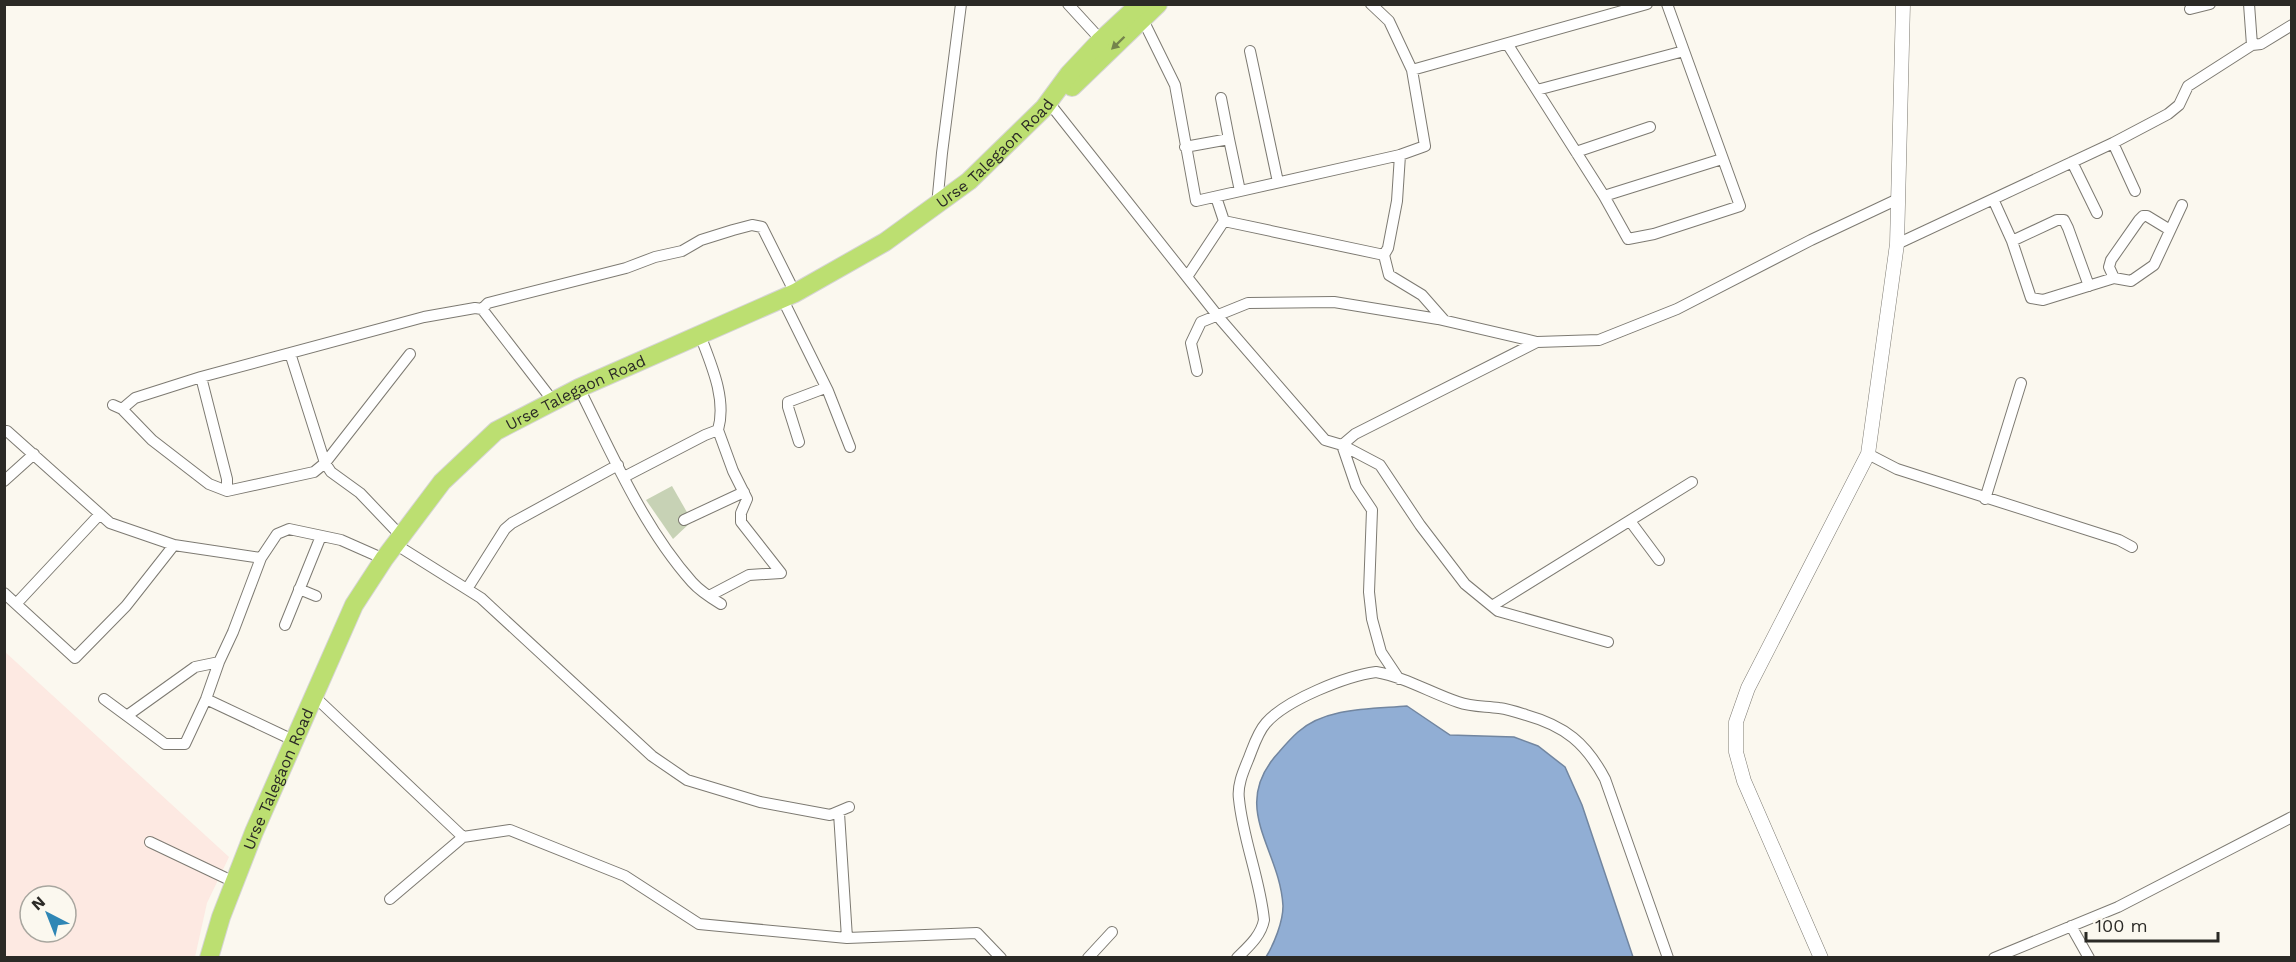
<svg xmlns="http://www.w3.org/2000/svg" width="2296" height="962" font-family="'Work Sans',sans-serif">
  <rect width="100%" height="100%" fill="#fbf8ef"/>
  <path fill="#fde9e2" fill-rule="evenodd" d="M 4,651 L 229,857 L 207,903 L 195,957 L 5,957 ZM 30,896 L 66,896 L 66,932 L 30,932 Z"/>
  <path fill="#c7d2b5" d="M 672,486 L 692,521 L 673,539 L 646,500 Z"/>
  <path fill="#91aed4" stroke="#7286a0" stroke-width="1.5" d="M 1407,706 L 1450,735 L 1514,737 L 1538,746 L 1565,767 L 1582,805 L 1633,957 L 1266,957 C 1274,944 1283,922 1283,906 C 1280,848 1228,807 1279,752 C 1285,745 1291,738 1298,732 C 1326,707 1372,709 1407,706 Z"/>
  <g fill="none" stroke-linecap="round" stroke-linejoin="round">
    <g stroke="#7d7a72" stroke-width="12">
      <path id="street" d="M 1068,4 L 1101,40
        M 2249,4 L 2252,45
        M 2190,9 L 2210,4
        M 1143,20 L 1175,85 L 1196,201 L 1400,155 L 1425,146 L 1412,70 L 1389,21 L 1371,4
        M 1508,45 L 1604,196 L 1628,239 L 1654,234 L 1740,206 L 1667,4
        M 1250,51 L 1278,182
        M 1412,70 L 1647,4
        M 1537,90 L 1684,51
        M 1221,98 L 1229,139
        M 1050,104 L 1221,320 L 1325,440 L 1342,445 L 1355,434 L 1537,342
        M 2113,143 L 2135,191
        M 1185,147 L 1229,139 L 1240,191
        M 1576,152 L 1650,127
        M 2072,162 L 2097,213
        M 1604,196 L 1722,159
        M 1216,197 L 1224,221 L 1384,255 L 1388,248 L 1397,201 L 1400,155
        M 1993,199 L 2012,241 L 2031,298 L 2043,300 L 2114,278 L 2131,281 L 2154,265 L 2182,205
        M 937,205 L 942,153 L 961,4
        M 2012,241 L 2057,220 L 2064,220 L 2068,228 L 2089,286
        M 1897,244 L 2113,143 L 2168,114 L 2179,105 L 2188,86 L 2252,45 L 2261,44 L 2292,25
        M 1384,255 L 1389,275 L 1422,295 L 1444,320
        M 1187,277 L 1224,221
        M 2114,278 L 2109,267 L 2111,260 L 2139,220 L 2143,216 L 2147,216 L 2170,230
        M 782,298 L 828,391 L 850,447
        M 482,309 L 553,401
        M 290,353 L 325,463 L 331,472 L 360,493 L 401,536
        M 1197,371 L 1191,343 L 1201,322 L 1248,303 L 1334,302 L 1438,319 L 1537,342 L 1599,340 L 1677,309 L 1811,240 L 1898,199
        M 201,377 L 227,479 L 227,491
        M 579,388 C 612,454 643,527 692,582 C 700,591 711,598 721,604
        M 113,405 L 122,409 L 152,440 L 209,484 L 227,491 L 314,472 L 325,463 L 410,354
        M 122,409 L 135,398 L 201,377 L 424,317 L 475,308 L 482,309 L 488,303 L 626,268 L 655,257 L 682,251 L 701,240 L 733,230 L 752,225 L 762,227 L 795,293
        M 4,431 L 7,431 L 110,523 L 174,545 L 261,558
        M 799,442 L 788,407 L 788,402 L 825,388
        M 1342,445 L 1380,465 L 1420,525 L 1465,584 L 1498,611 L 1608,642
        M 1342,445 L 1356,486 L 1372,510 L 1369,592 L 1372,619 L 1381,652 L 1399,679
        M 1868,454 L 1897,469 L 2119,540 L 2132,547
        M 624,477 L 705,435 L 718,430 C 727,399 711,364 700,335
        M 4,481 L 34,454
        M 1985,499 L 2021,383
        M 684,520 L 744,492
        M 1630,521 L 1659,560
        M 395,544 L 481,598 L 652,756 L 687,780 L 760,802 L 830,815 L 849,807
        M 299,589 L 316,596
        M 467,589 L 505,529 L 512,523 L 618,465
        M 4,593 L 75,658 L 126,606 L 174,545
        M 709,596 L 749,575 L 781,573 L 741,522 L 741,513 L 747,499 L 733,471 L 718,430
        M 16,604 L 100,514
        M 1492,606 L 1692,482
        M 285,625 L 321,536
        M 315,697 L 463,837 L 510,830 L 625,876 L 699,924 L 847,938
        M 104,699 L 165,744 L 185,744 L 206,699 L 219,662 L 233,632 L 261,558 L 277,534 L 289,529 L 341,540 L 384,559
        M 206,699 L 295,741
        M 128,715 L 195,667 L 219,662
        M 839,813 L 847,938 L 977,933 L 1001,958
        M 150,842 L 234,882
        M 390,899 L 463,837
        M 2071,926 L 2089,958
        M 1088,958 L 1112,932
        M 1237,958 C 1248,947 1261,936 1264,920 C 1260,879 1243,840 1239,799 C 1237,786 1243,772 1248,760 C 1253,748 1257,733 1266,723 C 1286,700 1346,676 1376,672 C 1405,677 1431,693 1458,702 C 1472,707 1485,706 1499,708 C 1508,709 1517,712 1526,715 C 1565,726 1586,743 1605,779 L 1668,958
        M 1994,958 L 2118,907 L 2292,817"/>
    </g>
    <g stroke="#7d7a72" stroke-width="15">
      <path id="secondary" d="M 1821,958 L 1744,781 L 1736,752 L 1736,722 L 1748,688 L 1868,454 L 1897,244 L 1903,4"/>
    </g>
    <g stroke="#d5d4d4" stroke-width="20">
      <g id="highway">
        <path d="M 1072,87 L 1158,4"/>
        <path id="s1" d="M 209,958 L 221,917 L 254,832 L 354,605 L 384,559 L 442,482 L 496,431 L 579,388 L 795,293 L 885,242 L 969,181 L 1044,108 L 1069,74 L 1101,40 L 1140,4"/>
      </g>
    </g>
    <use href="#street" stroke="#fff" stroke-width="10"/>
    <use href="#secondary" stroke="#fff" stroke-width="14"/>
    <use href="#highway" stroke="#bcdf71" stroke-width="18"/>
  </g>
  <defs><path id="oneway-solid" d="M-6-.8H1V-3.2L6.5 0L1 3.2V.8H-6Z" transform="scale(1.5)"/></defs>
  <use fill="#74844c" href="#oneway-solid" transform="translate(1118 43) rotate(136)"/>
  <g text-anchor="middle" stroke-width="6" stroke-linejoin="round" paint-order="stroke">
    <g font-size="16" fill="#2b2a26" stroke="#fbf8ef">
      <text dy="6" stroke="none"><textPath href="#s1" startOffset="1182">Urse Talegaon Road</textPath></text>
      <text dy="6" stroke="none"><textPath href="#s1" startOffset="696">Urse Talegaon Road</textPath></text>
      <text dy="6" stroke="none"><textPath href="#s1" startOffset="192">Urse Talegaon Road</textPath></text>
    </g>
  </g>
  <rect width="2296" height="962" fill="none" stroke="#2b2a26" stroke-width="12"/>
  <g transform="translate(48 914) rotate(318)"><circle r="28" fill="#fbf8ef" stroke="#a8a69f" stroke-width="1.5"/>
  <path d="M0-4.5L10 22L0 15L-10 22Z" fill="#2f86b5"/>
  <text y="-9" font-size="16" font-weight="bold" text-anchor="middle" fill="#2b2a26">N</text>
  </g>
  <path d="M2086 932v9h132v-9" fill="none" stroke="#2b2a26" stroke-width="3"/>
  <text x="2095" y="932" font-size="18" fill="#2b2a26" stroke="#fbf8ef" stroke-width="4.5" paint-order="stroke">100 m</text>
</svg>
